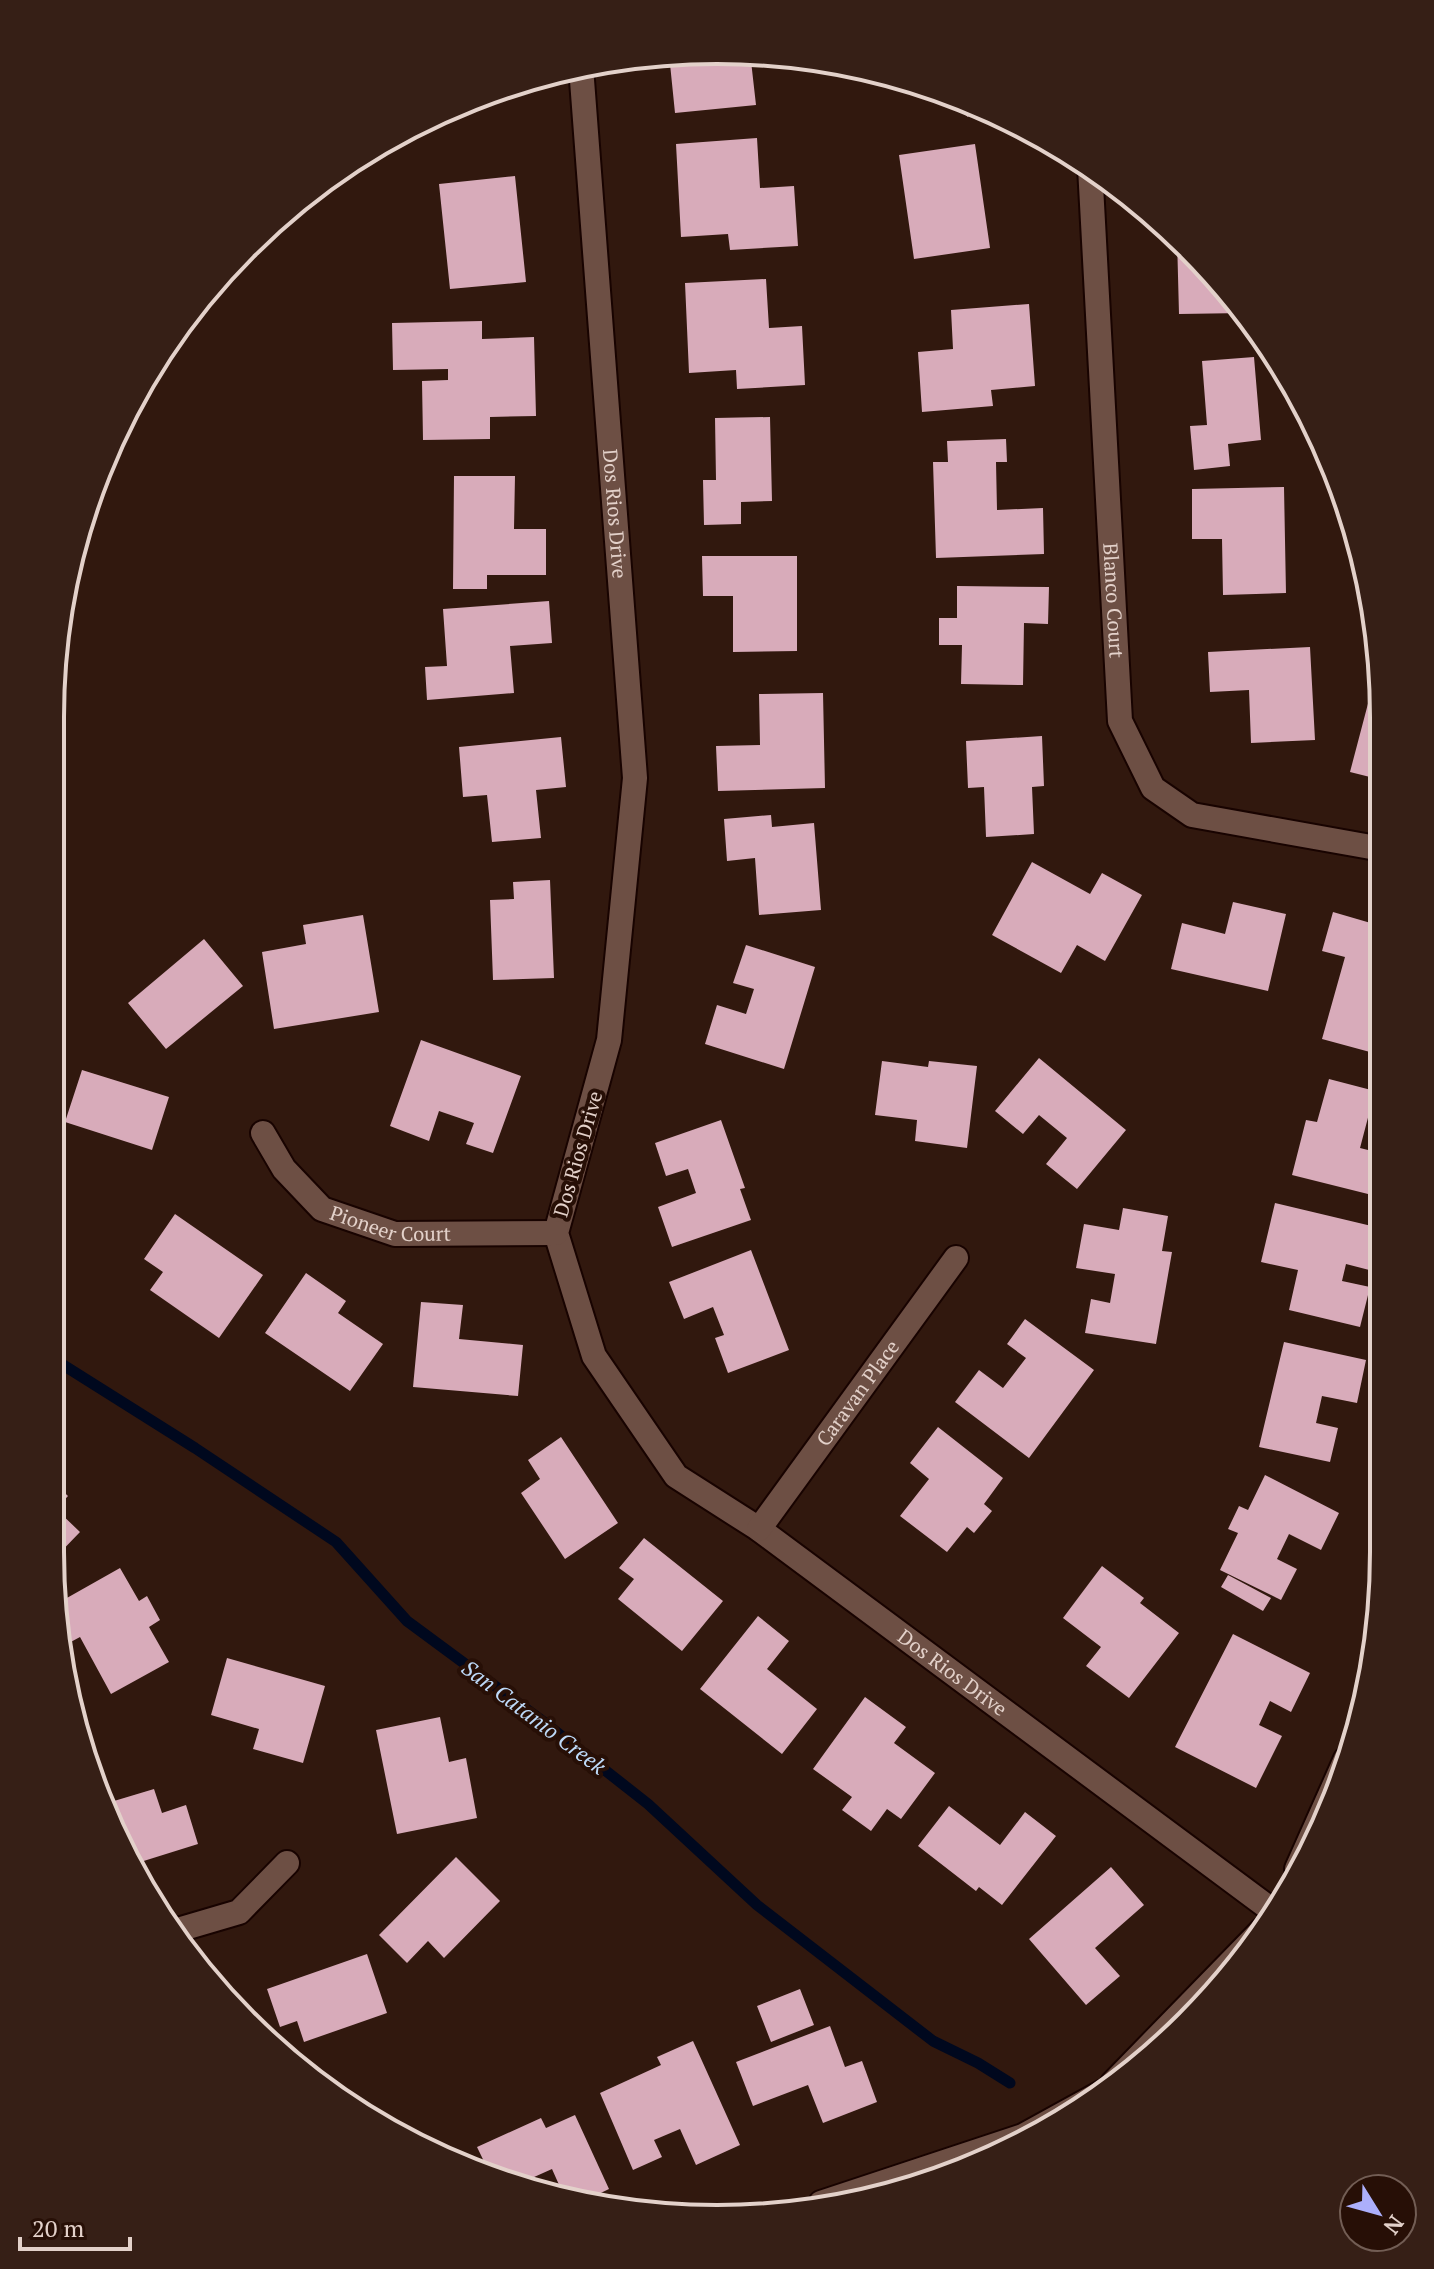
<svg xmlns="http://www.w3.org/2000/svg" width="1434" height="2269" font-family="'PT Serif',serif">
  <rect width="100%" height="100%" fill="#31180e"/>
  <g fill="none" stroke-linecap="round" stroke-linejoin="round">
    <path stroke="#00081e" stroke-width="11" d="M 51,1360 L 60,1363 L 195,1448 L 336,1542 L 407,1621 L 545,1723 L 648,1804 L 757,1905 L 933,2041 L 978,2063 L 1010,2083"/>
  </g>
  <path fill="#d8abba" d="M 750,52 L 756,105 L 675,113 L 669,54 Z
    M 933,90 L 934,89 L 998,114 L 992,121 L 975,108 L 968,117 Z
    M 757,138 L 760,188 L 794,186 L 798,246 L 730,250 L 728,234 L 681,237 L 676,144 Z
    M 975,144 L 990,248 L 914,259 L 899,155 Z
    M 515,176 L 526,282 L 450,289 L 439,184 Z
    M 1177,238 L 1219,278 L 1244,313 L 1179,314 Z
    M 766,279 L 769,328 L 802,326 L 805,385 L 737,389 L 736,370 L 689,373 L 685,283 Z
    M 1029,304 L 1035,386 L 991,390 L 993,406 L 922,412 L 918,352 L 953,349 L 951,310 Z
    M 482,321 L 482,339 L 534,337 L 536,416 L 490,417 L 490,439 L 423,440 L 422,381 L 448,380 L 448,369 L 393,370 L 392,323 Z
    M 1254,357 L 1261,440 L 1228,444 L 1230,466 L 1194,470 L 1190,426 L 1207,425 L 1202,361 Z
    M 770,417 L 772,501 L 741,502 L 741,524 L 704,525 L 703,480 L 716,480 L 715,418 Z
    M 1006,439 L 1007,462 L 996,462 L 997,510 L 1043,508 L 1044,554 L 936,558 L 933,462 L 948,462 L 947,441 Z
    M 454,476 L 515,476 L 514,529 L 546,529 L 546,575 L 487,575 L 487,589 L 453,589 Z
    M 1284,487 L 1286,593 L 1223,595 L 1222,539 L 1192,539 L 1192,489 Z
    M 702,556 L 797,556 L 797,651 L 733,652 L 733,596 L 703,596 Z
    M 957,586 L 1049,587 L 1048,624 L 1024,623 L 1023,685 L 961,684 L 962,645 L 939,645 L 939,618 L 957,618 Z
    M 549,601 L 552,643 L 510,646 L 514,693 L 427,700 L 425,667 L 447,666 L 443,609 Z
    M 1310,647 L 1315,740 L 1251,743 L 1249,690 L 1210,692 L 1208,652 Z
    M 1375,677 L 1383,678 L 1382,780 L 1350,772 Z
    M 823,693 L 825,788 L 718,791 L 716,746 L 760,745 L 759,694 Z
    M 1042,736 L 1044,786 L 1032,787 L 1034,834 L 986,837 L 984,787 L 968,788 L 966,741 Z
    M 561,737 L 566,787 L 536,790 L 541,838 L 492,842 L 487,795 L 463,797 L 459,747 Z
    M 771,815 L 772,827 L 814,823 L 821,910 L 759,915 L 755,858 L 727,861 L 724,819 Z
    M 1032,862 L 1090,894 L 1102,873 L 1142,895 L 1105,961 L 1077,945 L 1061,973 L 992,935 Z
    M 550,880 L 554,978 L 493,980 L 490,900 L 514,899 L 513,882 Z
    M 1233,902 L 1286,914 L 1268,991 L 1171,969 L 1182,923 L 1225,934 Z
    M 1333,912 L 1381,926 L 1381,1055 L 1322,1039 L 1345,957 L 1322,951 Z
    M 363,915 L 379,1012 L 274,1029 L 262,952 L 306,944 L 303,925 Z
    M 204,939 L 243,986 L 166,1049 L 128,1003 Z
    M 746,945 L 815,967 L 784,1069 L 705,1044 L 717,1005 L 746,1014 L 754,989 L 733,983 Z
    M 421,1040 L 521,1076 L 493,1153 L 466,1144 L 474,1123 L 439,1111 L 429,1141 L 390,1126 Z
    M 1039,1058 L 1126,1130 L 1077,1189 L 1046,1164 L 1067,1138 L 1039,1115 L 1023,1134 L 995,1111 Z
    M 882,1061 L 928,1067 L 929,1061 L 977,1066 L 967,1148 L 915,1141 L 917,1120 L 875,1115 Z
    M 82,1070 L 169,1097 L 152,1150 L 65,1122 Z
    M 1329,1079 L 1375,1091 L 1360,1148 L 1380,1153 L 1380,1197 L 1292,1175 L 1306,1120 L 1317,1122 Z
    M 721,1120 L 745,1188 L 740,1189 L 751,1220 L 672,1247 L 658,1207 L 696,1193 L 688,1169 L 666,1176 L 655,1143 Z
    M 1275,1203 L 1380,1228 L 1380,1260 L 1377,1272 L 1346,1264 L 1342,1281 L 1370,1287 L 1360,1327 L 1289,1310 L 1298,1270 L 1261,1262 Z
    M 1123,1208 L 1168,1216 L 1162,1251 L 1172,1252 L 1156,1344 L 1085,1333 L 1091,1299 L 1110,1303 L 1115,1274 L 1076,1268 L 1084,1224 L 1119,1230 Z
    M 175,1214 L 263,1275 L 219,1338 L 150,1290 L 163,1272 L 144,1259 Z
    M 751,1250 L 789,1350 L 728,1373 L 715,1338 L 724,1335 L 713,1307 L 684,1319 L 669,1282 Z
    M 306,1273 L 346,1301 L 338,1313 L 383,1344 L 350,1391 L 265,1333 Z
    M 421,1302 L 463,1305 L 459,1339 L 523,1345 L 518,1396 L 413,1387 Z
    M 1025,1319 L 1094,1370 L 1029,1458 L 955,1402 L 979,1370 L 1003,1388 L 1026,1358 L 1007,1344 Z
    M 1284,1342 L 1366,1360 L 1357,1403 L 1322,1396 L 1316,1423 L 1338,1428 L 1330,1462 L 1259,1447 Z
    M 938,1427 L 1003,1478 L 984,1504 L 992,1511 L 974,1533 L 967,1527 L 947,1552 L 900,1516 L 929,1479 L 910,1463 Z
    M 561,1437 L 618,1523 L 565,1559 L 521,1493 L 540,1479 L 528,1460 Z
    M 1265,1475 L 1339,1513 L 1321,1550 L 1289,1534 L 1277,1559 L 1297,1569 L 1281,1600 L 1220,1570 L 1238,1533 L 1228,1529 L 1239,1506 L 1248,1510 Z
    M 50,1479 L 68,1496 L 56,1509 L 80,1532 L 52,1561 Z
    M 644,1538 L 723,1601 L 682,1651 L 618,1599 L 634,1579 L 619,1568 Z
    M 1102,1566 L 1144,1598 L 1140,1603 L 1179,1633 L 1129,1698 L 1086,1666 L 1101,1647 L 1063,1618 Z
    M 120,1568 L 139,1601 L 147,1596 L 160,1620 L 149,1627 L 169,1662 L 111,1694 L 80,1637 L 67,1644 L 58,1603 Z
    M 1228,1575 L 1271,1598 L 1263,1611 L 1221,1587 Z
    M 758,1616 L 789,1641 L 767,1669 L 817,1709 L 782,1754 L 700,1689 Z
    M 1233,1634 L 1310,1673 L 1291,1712 L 1270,1701 L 1259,1725 L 1282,1736 L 1256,1788 L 1175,1747 Z
    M 227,1658 L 325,1686 L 303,1763 L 253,1749 L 259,1729 L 211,1715 Z
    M 865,1697 L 906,1727 L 894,1743 L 935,1773 L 901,1819 L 887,1809 L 871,1831 L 842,1810 L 852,1797 L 813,1769 Z
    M 440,1717 L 449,1762 L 466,1758 L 477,1818 L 397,1834 L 376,1730 Z
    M 154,1789 L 162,1813 L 186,1805 L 198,1844 L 134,1864 L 104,1804 Z
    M 949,1806 L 1000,1845 L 1025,1812 L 1056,1836 L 1002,1905 L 979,1887 L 976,1891 L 918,1846 Z
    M 456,1857 L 500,1901 L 444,1958 L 428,1941 L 407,1963 L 379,1935 Z
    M 1111,1867 L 1144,1905 L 1095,1948 L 1120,1976 L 1086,2005 L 1029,1939 Z
    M 367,1954 L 387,2013 L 304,2042 L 297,2021 L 280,2027 L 267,1989 Z
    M 800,1989 L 814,2025 L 771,2042 L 757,2006 Z
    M 830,2026 L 845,2067 L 862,2061 L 877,2102 L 823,2123 L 808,2085 L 753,2106 L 736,2062 Z
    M 693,2041 L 740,2145 L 696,2165 L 680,2129 L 654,2140 L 662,2157 L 633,2170 L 600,2093 L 661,2065 L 657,2057 Z
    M 575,2115 L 609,2189 L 586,2200 L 564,2196 L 552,2169 L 514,2186 L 492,2178 L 477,2147 L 541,2118 L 546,2128 Z"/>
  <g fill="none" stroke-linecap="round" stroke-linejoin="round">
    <g stroke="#180300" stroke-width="28">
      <g id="street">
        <path id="s1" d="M 581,67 L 635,778 L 609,1040 L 556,1233 L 594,1356 L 676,1476 L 759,1529 L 1273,1911"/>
        <path id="s2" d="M 1090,167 L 1120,721 L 1153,788 L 1192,815 L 1382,849"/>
        <path id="s3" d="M 263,1133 L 284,1169 L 322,1209 L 395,1234 L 556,1233"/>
        <path id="s4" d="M 759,1529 L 956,1258"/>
        <path d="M 1297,1869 L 1346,1759"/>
        <path d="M 171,1932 L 239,1912 L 287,1863"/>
        <path d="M 1113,2083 L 1262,1930"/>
        <path d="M 821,2203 L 1023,2136 L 1103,2092"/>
      </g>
    </g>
    <use href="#street" stroke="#6d4f44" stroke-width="24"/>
  </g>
  <g text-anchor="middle" stroke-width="8" stroke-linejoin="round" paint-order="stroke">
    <g font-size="20" fill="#e3d1ca" stroke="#270f06">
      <text dy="7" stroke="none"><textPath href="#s1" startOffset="448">Dos Rios Drive</textPath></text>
      <text dy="7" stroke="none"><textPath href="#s2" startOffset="434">Blanco Court</textPath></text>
      <text transform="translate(578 1154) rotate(-74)" y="7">Dos Rios Drive</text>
      <text dy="7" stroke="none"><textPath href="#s3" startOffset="168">Pioneer Court</textPath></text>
      <text dy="7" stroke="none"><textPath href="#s4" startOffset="168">Caravan Place</textPath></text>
      <text dy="7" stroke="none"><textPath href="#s1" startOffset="1790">Dos Rios Drive</textPath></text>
    </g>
    <g font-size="22" font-style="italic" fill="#bdd9f8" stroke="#270f06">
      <text transform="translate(534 1717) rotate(37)" y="8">San Catanio Creek</text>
    </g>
  </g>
  <path d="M0 0H1434V2269H0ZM717 64H717A653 653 0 0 1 1370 717V1552A653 653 0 0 1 717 2205H717A653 653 0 0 1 64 1552V717A653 653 0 0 1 717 64Z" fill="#361f16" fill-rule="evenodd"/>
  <path fill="none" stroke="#e3d1ca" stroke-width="4" d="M717 64H717A653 653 0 0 1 1370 717V1552A653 653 0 0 1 717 2205H717A653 653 0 0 1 64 1552V717A653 653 0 0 1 717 64Z"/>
  <g transform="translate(1378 2213) rotate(127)"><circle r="38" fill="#270f06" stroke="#725d54" stroke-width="2"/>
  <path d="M0-6L14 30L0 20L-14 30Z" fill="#acaffb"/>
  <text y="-12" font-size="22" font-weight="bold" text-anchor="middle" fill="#e3d1ca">N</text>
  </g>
  <path d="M20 2237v12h110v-12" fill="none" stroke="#e3d1ca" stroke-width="4"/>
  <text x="32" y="2237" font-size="24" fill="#e3d1ca" stroke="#270f06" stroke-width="6" paint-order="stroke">20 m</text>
</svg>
